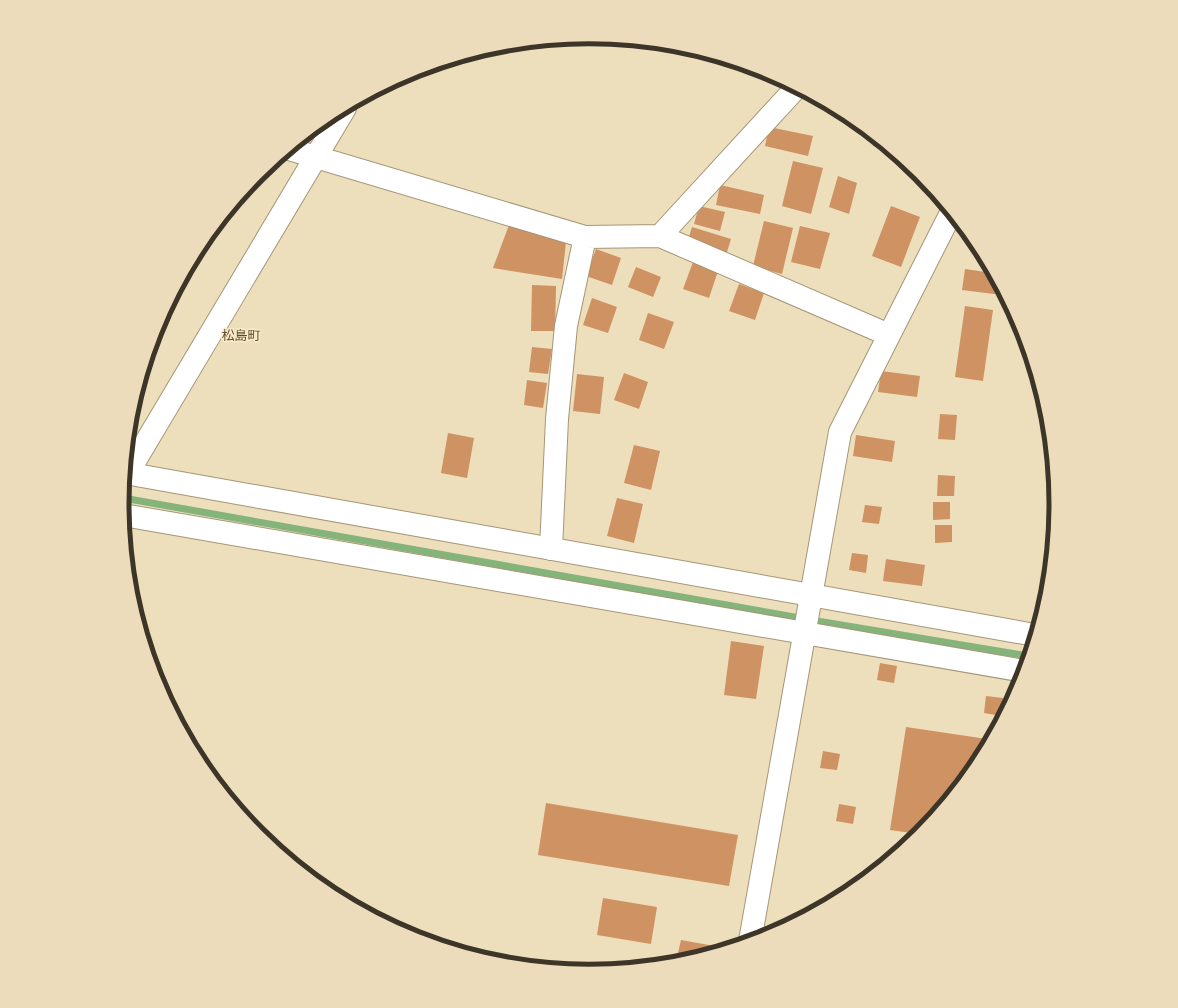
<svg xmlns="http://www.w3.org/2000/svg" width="1178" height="1008" font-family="'Source Sans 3','Noto Sans JP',sans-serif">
  <rect width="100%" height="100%" fill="#eddebc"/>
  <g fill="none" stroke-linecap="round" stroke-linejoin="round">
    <path stroke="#84b479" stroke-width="7" d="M 123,498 L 817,621 L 1028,656"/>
  </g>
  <path fill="#cf9262" d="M 804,92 L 830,106 L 830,107 L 802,98 Z
    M 769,127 L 813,136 L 808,156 L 765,146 Z
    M 876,138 L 893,152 L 873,146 Z
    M 793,161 L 823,168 L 811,214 L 782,206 Z
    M 838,176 L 857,183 L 849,214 L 829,207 Z
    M 720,185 L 764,195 L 760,214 L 716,205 Z
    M 699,206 L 725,212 L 720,231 L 694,224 Z
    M 891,206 L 920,217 L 901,267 L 872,256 Z
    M 764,221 L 793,228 L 782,274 L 753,266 Z
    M 509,225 L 566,242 L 562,279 L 493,268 Z
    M 800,226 L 830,233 L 820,269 L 791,262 Z
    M 692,227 L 731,239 L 726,255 L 687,243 Z
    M 596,249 L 621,258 L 612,285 L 586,276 Z
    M 693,262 L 718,271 L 709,298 L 683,289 Z
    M 636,267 L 661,277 L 653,297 L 628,287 Z
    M 965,269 L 992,273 L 1002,291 L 1002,295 L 962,290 Z
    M 739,284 L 764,293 L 755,320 L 729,311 Z
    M 532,285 L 556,286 L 555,331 L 531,331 Z
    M 592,298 L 617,307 L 608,333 L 583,325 Z
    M 965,306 L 993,310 L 983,381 L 955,377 Z
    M 648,313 L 674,322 L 664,349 L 639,340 Z
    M 532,347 L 552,349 L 548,374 L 529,372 Z
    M 881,371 L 920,376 L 917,397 L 878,392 Z
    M 624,373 L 648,382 L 639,409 L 614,400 Z
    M 577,374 L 604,377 L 600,414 L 573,411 Z
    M 527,380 L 547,383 L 543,408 L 524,405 Z
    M 940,414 L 957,415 L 955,440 L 938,439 Z
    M 448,433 L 474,438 L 467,478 L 441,473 Z
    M 856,435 L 895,441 L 892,462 L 853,456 Z
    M 634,445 L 660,451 L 651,490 L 624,483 Z
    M 938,475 L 955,476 L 954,496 L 937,496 Z
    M 617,498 L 643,504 L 634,543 L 607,536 Z
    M 933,502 L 950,502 L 950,519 L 933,520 Z
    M 865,505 L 882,507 L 879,524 L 862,522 Z
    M 935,525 L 952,525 L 952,542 L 935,543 Z
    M 852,553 L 868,555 L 866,573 L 849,570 Z
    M 886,559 L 925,565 L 922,586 L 883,581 Z
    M 731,641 L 764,646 L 756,699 L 724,695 Z
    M 880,663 L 897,666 L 894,683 L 877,680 Z
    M 986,696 L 1003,698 L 1001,716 L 984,713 Z
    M 906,727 L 987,739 L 985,749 L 977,764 L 919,834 L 890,830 Z
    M 823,751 L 840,754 L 837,770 L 820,768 Z
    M 546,803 L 738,835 L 729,886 L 538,855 Z
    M 839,804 L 856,807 L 853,824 L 836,821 Z
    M 603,898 L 657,907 L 651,944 L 597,935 Z
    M 681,940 L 720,947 L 719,950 L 676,962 Z"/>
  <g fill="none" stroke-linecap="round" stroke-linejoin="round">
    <g stroke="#a59676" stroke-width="24">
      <path id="street" d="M 289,149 L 585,237 L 660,236 L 889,335
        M 660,236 L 796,88
        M 127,474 L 345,108
        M 123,515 L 1024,671
        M 551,549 L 557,419 L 566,326 L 585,237
        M 750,941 L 840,432 L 951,213"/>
    </g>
    <g stroke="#a59676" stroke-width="24">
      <path id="secondary" d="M 125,473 L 1035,635"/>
    </g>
    <use href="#street" stroke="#fff" stroke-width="22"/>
    <use href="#secondary" stroke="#fff" stroke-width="22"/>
  </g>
  <g text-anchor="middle" stroke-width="3" stroke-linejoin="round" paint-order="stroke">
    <g font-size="13" fill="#594c2e" stroke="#fbebc9">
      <text x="241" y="340">松島町</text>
    </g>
  </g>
  <path d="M0 0H1178V1008H0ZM129 504a460 460 0 1 1 920 0a460 460 0 1 1-920 0Z" fill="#ecdcbc" fill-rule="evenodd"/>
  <path fill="none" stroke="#3c3528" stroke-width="5" d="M129 504a460 460 0 1 1 920 0a460 460 0 1 1-920 0Z"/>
</svg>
